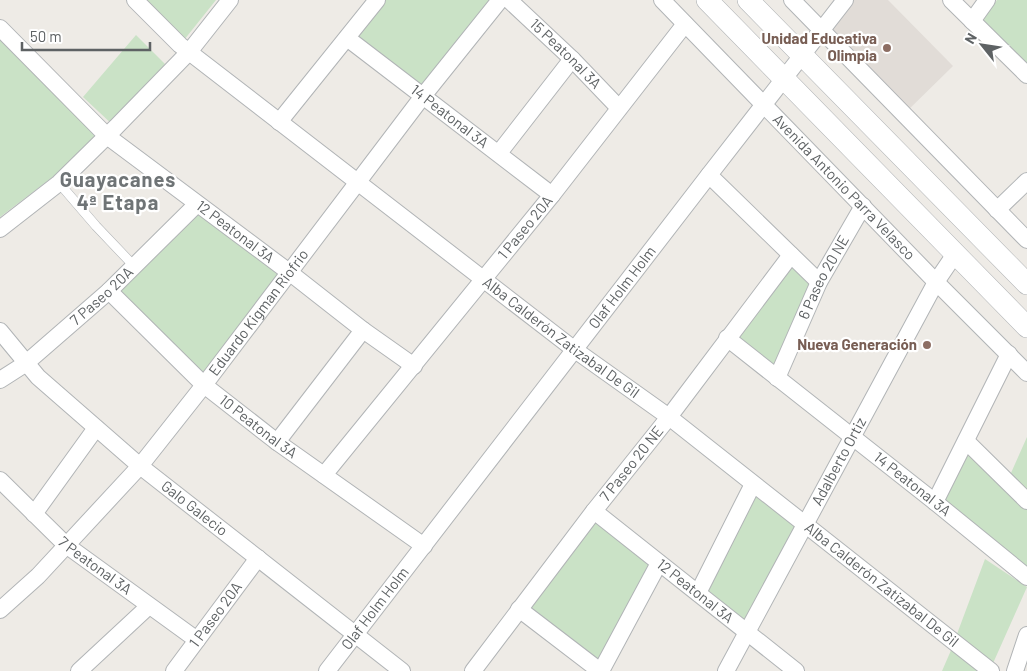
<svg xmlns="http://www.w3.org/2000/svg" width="1027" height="671" font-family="Barlow,sans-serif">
  <rect width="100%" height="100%" fill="#eeebe6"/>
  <path fill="#e1dcd7" d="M 845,0 L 888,0 L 953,66 L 903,115 L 822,30 Z"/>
  <path fill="#cae2c6" d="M 142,0 L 216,0 L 180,45 Z
    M 377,0 L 500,0 L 423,96 L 347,38 Z
    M 997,0 L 1027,0 L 1027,75 L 981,22 Z
    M 0,28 L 107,136 L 0,217 Z
    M 136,35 L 165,64 L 115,127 L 83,97 Z
    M 197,204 L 289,272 L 204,385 L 109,291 Z
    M 791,255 L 819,282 L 777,378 L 727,338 Z
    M 1027,437 L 1027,577 L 935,502 L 966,441 L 1007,482 Z
    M 753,484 L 806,524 L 746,633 L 698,593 Z
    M 594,511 L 659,563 L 601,671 L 519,609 Z
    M 985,559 L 1027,587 L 990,670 L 954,642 Z
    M 952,648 L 988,671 L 942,671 Z"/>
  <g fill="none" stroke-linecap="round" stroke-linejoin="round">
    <g stroke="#b1b4b6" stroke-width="10">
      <path id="service" d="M 59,183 L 96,226 L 134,266"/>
    </g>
    <g stroke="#b1b4b6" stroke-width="18">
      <g id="minor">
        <path id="s1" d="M 135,0 L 180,45 L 575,350 L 669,417 L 991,671"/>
        <path id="s2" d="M 509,0 L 572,59 L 619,108"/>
        <path id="s3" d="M 662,0 L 936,282 L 1027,373"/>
        <path d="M 792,0 L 1027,240"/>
        <path d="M 951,0 L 1027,75"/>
        <path d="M 972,21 L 987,0"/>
        <path id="s4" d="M 0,28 L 107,136 L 289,272 L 363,330 L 414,366"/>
        <path id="s5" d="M 347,38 L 552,195"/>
        <path d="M 279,122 L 377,0"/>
        <path d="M 499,153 L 572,59"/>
        <path d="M 709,175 L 819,282"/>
        <path d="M 997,210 L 1027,181"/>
        <path d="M 0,229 L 59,183 L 116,127 L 189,52 L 230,0"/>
        <path id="s6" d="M 109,291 L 204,385 L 277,442 L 424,546"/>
        <path id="s7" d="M 0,331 L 38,377 L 140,466 L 402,671"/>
        <path id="s8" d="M 727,338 L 935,502 L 1027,577"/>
        <path id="s9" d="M 777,378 L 819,282 L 863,206"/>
        <path id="s10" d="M 0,380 L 25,364 L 109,291 L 197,204"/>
        <path d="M 966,441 L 1027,501"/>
        <path d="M 277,442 L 363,330"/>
        <path id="s11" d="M 324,475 L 552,195 L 685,24"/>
        <path id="s12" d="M 0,480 L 66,545 L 197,640"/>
        <path d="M 935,502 L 1009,354"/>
        <path id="s13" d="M 594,511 L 796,671"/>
        <path d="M 34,514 L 96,428"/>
        <path d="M 698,593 L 753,484"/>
        <path d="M 519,609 L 600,671"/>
        <path id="s14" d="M 0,610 L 38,576 L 140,466 L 204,385 L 423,96 L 500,0"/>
        <path d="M 79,671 L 149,606"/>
        <path id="s15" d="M 174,671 L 258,558"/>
        <path id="s16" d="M 327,671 L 709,175 L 845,0"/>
        <path id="s17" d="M 473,671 L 594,511 L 669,417 L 791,255"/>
        <path d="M 601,671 L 659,563"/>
        <path id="s18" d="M 726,671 L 936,282 L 955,254"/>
        <path d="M 1015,671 L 1027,635"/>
      </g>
    </g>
    <g stroke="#b1b4b6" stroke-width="22">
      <path id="tertiary" d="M 707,0 L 1027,327
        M 748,0 L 1027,284"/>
    </g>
    <use href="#service" stroke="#fff" stroke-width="9"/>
    <use href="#minor" stroke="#fff" stroke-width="16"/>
    <use href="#tertiary" stroke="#fff" stroke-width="21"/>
  </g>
  <g fill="#8d6e63" stroke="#fff" stroke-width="2">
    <circle cx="887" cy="48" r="5"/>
    <circle cx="927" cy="345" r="5"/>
  </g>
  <g text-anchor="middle" stroke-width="4.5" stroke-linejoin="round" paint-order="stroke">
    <g font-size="15" font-weight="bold" fill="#785e54" stroke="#fff" text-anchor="end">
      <text x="877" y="44">Unidad Educativa<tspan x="877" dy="17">Olimpia</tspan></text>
      <text x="917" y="350">Nueva Generación</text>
    </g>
    <g font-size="15" fill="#5e6264" stroke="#fff">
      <text dy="5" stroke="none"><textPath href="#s2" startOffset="78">15 Peatonal 3A</textPath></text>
      <text dy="5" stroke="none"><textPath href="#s5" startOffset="129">14 Peatonal 3A</textPath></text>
      <text dy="5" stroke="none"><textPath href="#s3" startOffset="261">Avenida Antonio Parra Velasco</textPath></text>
      <text dy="5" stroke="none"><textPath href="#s11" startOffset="319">1 Paseo 20A</textPath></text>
      <text dy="5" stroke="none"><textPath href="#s4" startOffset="312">12 Peatonal 3A</textPath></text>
      <text dy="5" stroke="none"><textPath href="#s9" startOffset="111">6 Paseo 20 NE</textPath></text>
      <text dy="5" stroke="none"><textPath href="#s16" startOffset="484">Olaf Holm Holm</textPath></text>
      <text dy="5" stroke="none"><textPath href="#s10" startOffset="132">7 Paseo 20A</textPath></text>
      <text dy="5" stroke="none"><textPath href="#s14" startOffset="395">Eduardo Kigman Riofrio</textPath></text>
      <text dy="5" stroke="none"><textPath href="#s1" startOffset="544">Alba Calderón Zatizabal De Gil</textPath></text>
      <text dy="5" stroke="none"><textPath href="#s6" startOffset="202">10 Peatonal 3A</textPath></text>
      <text dy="5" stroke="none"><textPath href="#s18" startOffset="238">Adalberto Ortiz</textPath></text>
      <text dy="5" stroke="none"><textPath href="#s17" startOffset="261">7 Paseo 20 NE</textPath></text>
      <text dy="5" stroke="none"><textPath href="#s8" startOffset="236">14 Peatonal 3A</textPath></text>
      <text dy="5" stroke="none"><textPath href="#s7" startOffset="264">Galo Galecio</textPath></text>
      <text dy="5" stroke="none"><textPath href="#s12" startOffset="128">7 Peatonal 3A</textPath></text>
      <text dy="5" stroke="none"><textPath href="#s1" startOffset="949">Alba Calderón Zatizabal De Gil</textPath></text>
      <text dy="5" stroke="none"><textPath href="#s13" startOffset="129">12 Peatonal 3A</textPath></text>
      <text dy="5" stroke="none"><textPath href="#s16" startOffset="79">Olaf Holm Holm</textPath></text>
      <text dy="5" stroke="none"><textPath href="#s15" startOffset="70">1 Paseo 20A</textPath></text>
    </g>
    <g font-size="20" font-weight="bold" letter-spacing="1" fill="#6f7476" stroke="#fff">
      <text x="118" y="187">Guayacanes<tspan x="118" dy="23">4ª Etapa</tspan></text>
    </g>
  </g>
  <g transform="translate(982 45) rotate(300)" stroke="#ffffff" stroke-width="4" paint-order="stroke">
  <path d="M0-4L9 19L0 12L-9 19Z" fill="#5e6264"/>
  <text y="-8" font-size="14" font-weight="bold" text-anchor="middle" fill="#5e6264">N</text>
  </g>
  <path d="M22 42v8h128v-8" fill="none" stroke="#5e6264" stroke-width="2.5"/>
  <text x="30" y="42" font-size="15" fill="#5e6264" stroke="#ffffff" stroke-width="4" paint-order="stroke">50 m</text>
</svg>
